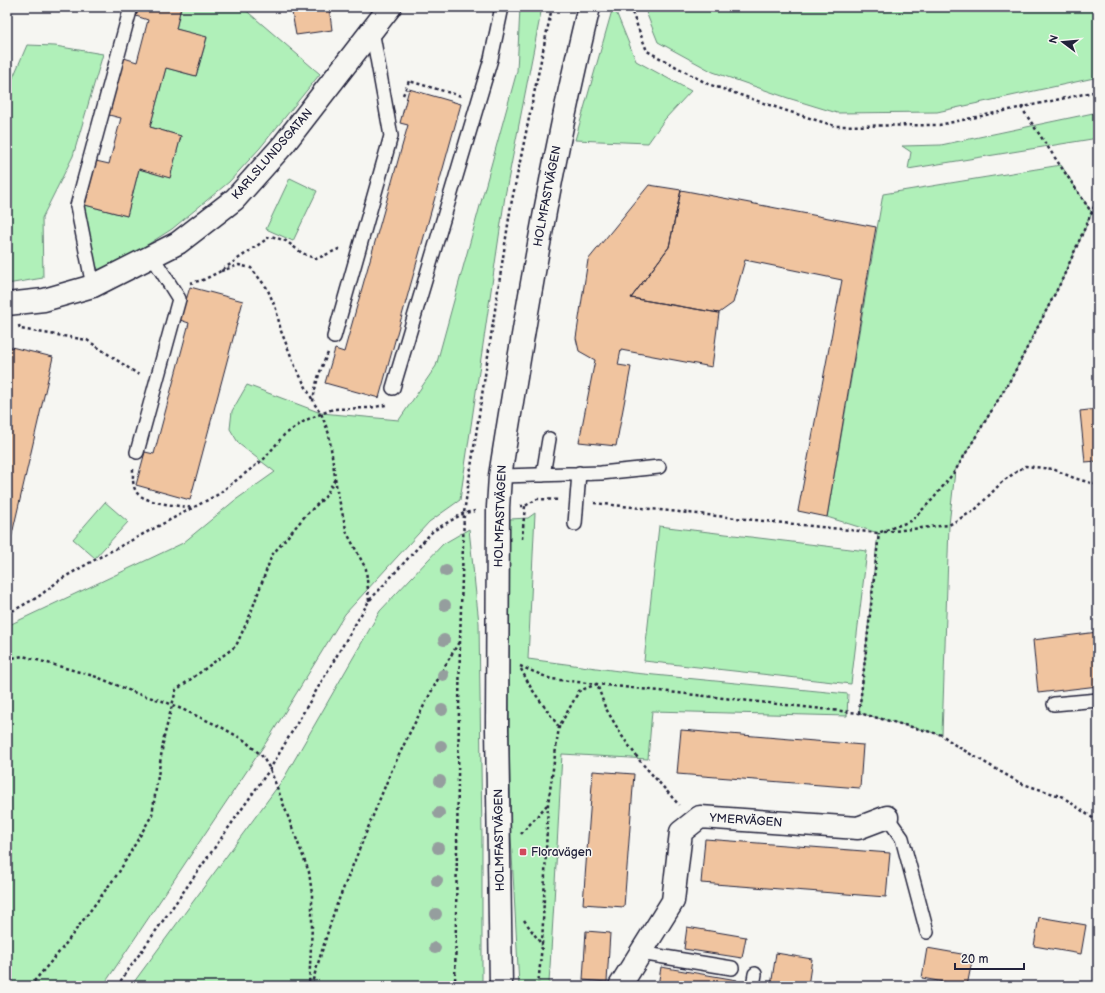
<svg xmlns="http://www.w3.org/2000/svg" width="1105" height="993" font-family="'Balsamiq Sans',sans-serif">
  <rect width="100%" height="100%" fill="#f6f6f2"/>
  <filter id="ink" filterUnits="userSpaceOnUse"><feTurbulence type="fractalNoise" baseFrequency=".025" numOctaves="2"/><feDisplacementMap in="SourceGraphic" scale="8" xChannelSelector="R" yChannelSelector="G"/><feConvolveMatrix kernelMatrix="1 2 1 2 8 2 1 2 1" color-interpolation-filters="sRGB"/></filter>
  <g filter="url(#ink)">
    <path fill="#b0f0b9" stroke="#69897a" d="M 181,7 L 242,7 L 320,74 L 260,148 L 229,182 L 172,229 L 136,252 L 99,270 L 87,253 L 80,221 L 85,205 L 127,216 L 139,169 L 170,177 L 181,136 L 150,127 L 166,68 L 196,76 L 207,38 L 176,29 Z
      M 520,7 L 542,7 L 505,196 L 460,500 L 429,522 L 345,614 L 269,738 L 103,986 L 7,986 L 7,626 L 183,543 L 234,501 L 275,472 L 239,444 L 230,429 L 232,411 L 247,385 L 321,413 L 399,420 L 436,366 L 517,71 Z
      M 613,7 L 614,7 L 636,61 L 691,91 L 665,119 L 648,143 L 575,140 Z
      M 644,7 L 1098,7 L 1098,76 L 1094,78 L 937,112 L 837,113 L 788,98 L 713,72 L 658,42 Z
      M 27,45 L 55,46 L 103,54 L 73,156 L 42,218 L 43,278 L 7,284 L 7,87 L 12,80 Z
      M 1098,112 L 1098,138 L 908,169 L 911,152 L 902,146 L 941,145 Z
      M 1061,165 L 1092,213 L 1061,282 L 1012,377 L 955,471 L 949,525 L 942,735 L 859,713 L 878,533 L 827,517 L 883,194 Z
      M 290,178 L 317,191 L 293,241 L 266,229 Z
      M 105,502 L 128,522 L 95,558 L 73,539 Z
      M 535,513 L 528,659 L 634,673 L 848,694 L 847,716 L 652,711 L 648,759 L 562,754 L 554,902 L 549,983 L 581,986 L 519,986 L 511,836 L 509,728 L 510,519 L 528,518 Z
      M 659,526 L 867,551 L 851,684 L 644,661 Z
      M 469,529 L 479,623 L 482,837 L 482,986 L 266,986 L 265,985 L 255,986 L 131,986 L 284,778 L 380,611 L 443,544 Z"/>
    <path fill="#f0c49f" stroke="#22223b" d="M 139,7 L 181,7 L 176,29 L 207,37 L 196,76 L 166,68 L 150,127 L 181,136 L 170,178 L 139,169 L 127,216 L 85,205 L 96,161 L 109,164 L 121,118 L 109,115 L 124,58 L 137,62 L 148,20 L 136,16 Z
      M 291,7 L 329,7 L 332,30 L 296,35 Z
      M 409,89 L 461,104 L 379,398 L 325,383 L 335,349 L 344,352 L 408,125 L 400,123 Z
      M 649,185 L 681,190 L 669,247 L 631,298 L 719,313 L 712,367 L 621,350 L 618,365 L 631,367 L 616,446 L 579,442 L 595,360 L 579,351 L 576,338 L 588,260 Z
      M 681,190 L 876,227 L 827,517 L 798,511 L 842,280 L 745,260 L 733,303 L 719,313 L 631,298 L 669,247 Z
      M 190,287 L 243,301 L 190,500 L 136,485 L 145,452 L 154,454 L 189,323 L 180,320 Z
      M 7,346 L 53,357 L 7,556 Z
      M 1098,409 L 1098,461 L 1085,462 L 1080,411 Z
      M 1098,632 L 1098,686 L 1038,693 L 1033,640 Z
      M 681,730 L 863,745 L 860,788 L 677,774 Z
      M 593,771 L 634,774 L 624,907 L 583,904 Z
      M 705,839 L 890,853 L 886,897 L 701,883 Z
      M 1039,917 L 1086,925 L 1081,954 L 1034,946 Z
      M 687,927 L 746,937 L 742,958 L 684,949 Z
      M 586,931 L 610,933 L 607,982 L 583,980 Z
      M 927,948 L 973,956 L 967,986 L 949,986 L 949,983 L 922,978 Z
      M 776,953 L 812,959 L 808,986 L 771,986 Z
      M 661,967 L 737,980 L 737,986 L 658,986 Z"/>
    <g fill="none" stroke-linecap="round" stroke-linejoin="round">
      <g stroke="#22223b" stroke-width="16">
        <path id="lane" d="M 93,286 L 77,206 L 131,7
          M 334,337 L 391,136 L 372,30
          M 393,388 L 491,59 L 502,7
          M 137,452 L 179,299 L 152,256
          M 543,475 L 549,439
          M 500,476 L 601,473 L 659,467
          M 575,524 L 579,473
          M 1054,704 L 1098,700
          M 887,817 L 902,838 L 927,932
          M 640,953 L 732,968
          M 753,986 L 755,974"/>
      </g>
      <g stroke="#22223b" stroke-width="25">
        <path id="street" d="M 7,304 L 44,300 L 93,286 L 178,243 L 235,199 L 284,144 L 390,7
          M 620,986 L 673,901 L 681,832 L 700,817 L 858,828 L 887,817"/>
      </g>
      <g stroke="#22223b" stroke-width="25">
        <path id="secondary" d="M 501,986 L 497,728 L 498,507 L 500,476 C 525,319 551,162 589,7"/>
      </g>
      <path stroke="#22223b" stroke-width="2.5" stroke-dasharray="3 3" stroke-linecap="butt" d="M 630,7 L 647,51 L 708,84 L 784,110 L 835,126 L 939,125 L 1098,91
        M 7,42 L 9,68 L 7,71
        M 403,95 L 409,81 L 461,96
        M 1021,107 L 1098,222
        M 221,271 L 239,265 L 251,268 L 267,288 L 276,309 L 281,331 L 295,366 L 313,401
        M 190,283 L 203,280 L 219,272 L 271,236 L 286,241 L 302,253 L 316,259 L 341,248
        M 19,325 L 20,329 L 87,340 L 139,375
        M 328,353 C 320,370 315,384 313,402 L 321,413 L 329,434 L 337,491 L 347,533 L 366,569 L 369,601
        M 133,469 C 133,477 132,488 138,494 C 149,504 177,505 193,508
        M 594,503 L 878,533 L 911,521 L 933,499 L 955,471 L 1012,377 L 1061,282 L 1098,198
        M 520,506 L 525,506 L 537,499 L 560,500
        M 884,532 L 949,525 L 975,510 L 1003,481 L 1025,466 L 1053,469 L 1074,478 L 1098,485
        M 522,539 L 525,506
        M 7,614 L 38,597 L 61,579 L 98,558 L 217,495 L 264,459 L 284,435 L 306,420 L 333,409 L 369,408 L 386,405
        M 7,659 L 23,656 L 97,677 L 138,694 L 166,702 L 221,727 L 244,740 L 262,756 L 270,769 L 309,872 L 312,894 L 312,926 L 309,986
        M 520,666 L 551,679 L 859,713 L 942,735 L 955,745 L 1020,783 L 1063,797 L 1098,822
        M 521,669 L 531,688 L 559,727
        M 859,713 L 879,533
        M 521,834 L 547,805
        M 524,920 L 542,945
        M 30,986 L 61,950 L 119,872 L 152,815 L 164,737 L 176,690 L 236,646 L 250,615 L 272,555 L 305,516 L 325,497 L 336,477
        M 117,986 L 270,769 L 369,601 L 433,531 L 464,513 L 475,511
        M 311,986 L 335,909 L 390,774 L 410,732 L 447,662 L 459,642
        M 455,986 L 460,640 L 464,513 L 511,205 L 552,7
        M 538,986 L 542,945 L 548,804 L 559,727 L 579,691 L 597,684 L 605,707 L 622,736 L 640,761 L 679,805"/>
      <use href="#lane" stroke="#f6f6f2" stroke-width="13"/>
      <use href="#street" stroke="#f6f6f2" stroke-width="22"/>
      <use href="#secondary" stroke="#f6f6f2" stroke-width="22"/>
    </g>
    <g fill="#959e9e">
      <circle cx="446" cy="571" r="6"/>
      <circle cx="445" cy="605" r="6"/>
      <circle cx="444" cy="640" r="6"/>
      <circle cx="443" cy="675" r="6"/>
      <circle cx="442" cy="710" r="6"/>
      <circle cx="441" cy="746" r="6"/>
      <circle cx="440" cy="781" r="6"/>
      <circle cx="439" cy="813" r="6"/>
      <circle cx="438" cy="848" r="6"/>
      <circle cx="437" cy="881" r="6"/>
      <circle cx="436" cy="914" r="6"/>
      <circle cx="435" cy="948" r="6"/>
    </g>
  </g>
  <rect fill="#d1495b" stroke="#f6f6f2" stroke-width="1.5" x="519" y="848" width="8" height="8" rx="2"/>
  <g text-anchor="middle" stroke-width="3" stroke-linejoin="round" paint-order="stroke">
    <g font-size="12" fill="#22223b" stroke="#f6f6f2">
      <text transform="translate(272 154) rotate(-49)" y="4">KARLSLUNDSGATAN</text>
      <text transform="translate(547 196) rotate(-79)" y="4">HOLMFASTVÄGEN</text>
      <text transform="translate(500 516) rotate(-88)" y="4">HOLMFASTVÄGEN</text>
      <text transform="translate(746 820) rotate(4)" y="4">YMERVÄGEN</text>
      <text transform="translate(499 840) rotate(-91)" y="4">HOLMFASTVÄGEN</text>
    </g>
    <g font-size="12" fill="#22223b" stroke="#f6f6f2" text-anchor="start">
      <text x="531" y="856">Floravägen</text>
    </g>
  </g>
  <rect width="1105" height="993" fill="none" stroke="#f6f6f2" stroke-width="24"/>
  <rect x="12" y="12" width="1081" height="969" fill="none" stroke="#22223b" stroke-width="1.5" filter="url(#ink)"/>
  <g transform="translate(1063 42) rotate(286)" stroke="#f6f6f2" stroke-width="3" paint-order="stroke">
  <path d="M0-3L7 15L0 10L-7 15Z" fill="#22223b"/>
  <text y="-6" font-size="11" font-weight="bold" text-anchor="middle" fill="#22223b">N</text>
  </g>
  <path d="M955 963v6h69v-6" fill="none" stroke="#22223b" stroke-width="2"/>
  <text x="961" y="963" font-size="12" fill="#22223b" stroke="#f6f6f2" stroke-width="3" paint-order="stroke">20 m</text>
</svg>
